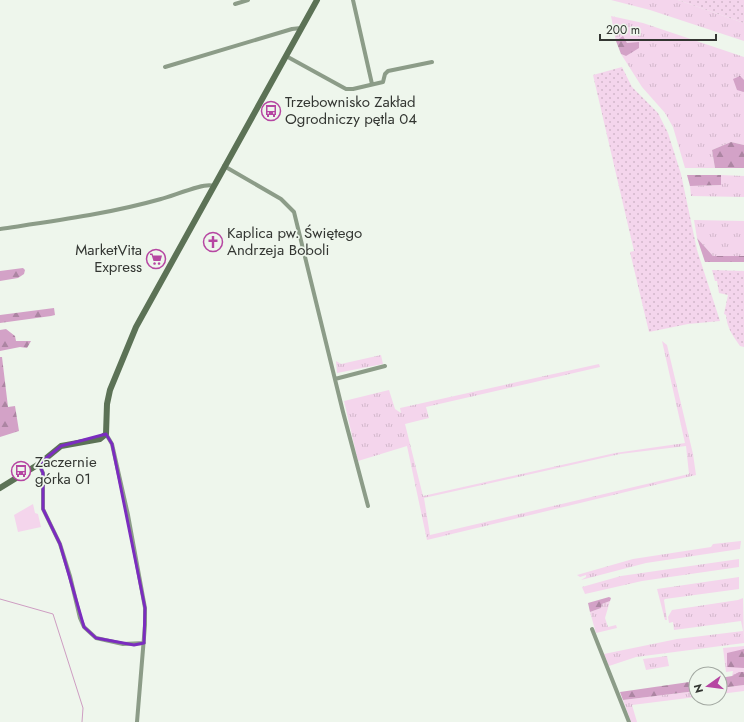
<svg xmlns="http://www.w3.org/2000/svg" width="744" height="722" font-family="Jost,sans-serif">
  <defs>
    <pattern id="grass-tufts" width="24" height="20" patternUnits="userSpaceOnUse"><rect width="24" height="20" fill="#f4d5ec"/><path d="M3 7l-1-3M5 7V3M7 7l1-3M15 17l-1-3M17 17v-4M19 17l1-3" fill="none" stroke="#d2b7cb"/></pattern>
    <pattern id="forest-firs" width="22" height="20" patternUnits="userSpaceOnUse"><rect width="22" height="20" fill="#d3a2c7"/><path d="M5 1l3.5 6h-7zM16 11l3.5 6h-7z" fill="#ac85a2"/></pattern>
    <pattern id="garden-dots" width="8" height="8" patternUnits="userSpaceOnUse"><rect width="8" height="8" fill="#f4d5ec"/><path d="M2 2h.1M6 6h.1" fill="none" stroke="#d2b7cb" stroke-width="1.8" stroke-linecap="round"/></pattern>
  </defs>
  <rect width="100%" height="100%" fill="#eef6ec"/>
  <path fill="url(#grass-tufts)" fill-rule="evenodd" d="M 611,0 L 678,0 L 744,23 L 744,41 L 650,10 Z
    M 611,16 L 643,23 L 744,57 L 744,145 L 731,142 L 712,150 L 715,168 L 685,168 L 673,127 L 665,113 L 642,87 L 621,54 L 626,56 L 627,43 L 623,37 L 616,41 Z
    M 721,175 L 744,176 L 744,197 L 691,196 L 690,186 L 721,185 Z
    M 694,220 L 744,221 L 744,256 L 713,256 L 697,238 Z
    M 662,341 L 667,345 L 693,454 L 696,475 L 427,540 L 407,446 L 358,461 L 344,401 L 389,390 L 395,409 L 401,413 L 400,408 L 599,364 L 600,367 L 426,407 L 429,418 L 405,424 L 423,496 L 615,453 L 685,443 ZM 686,446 L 689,474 L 430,535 L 424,498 L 620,454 Z
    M 381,355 L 383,364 L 337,373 L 336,361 L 341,364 Z
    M 741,541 L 740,549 L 646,563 L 581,580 L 586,577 L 586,575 L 580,577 L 577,575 L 633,559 L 711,547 L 713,544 Z
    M 739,559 L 739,567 L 642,581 L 585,594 L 582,587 L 621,576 Z
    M 739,577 L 739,589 L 665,599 L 664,600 L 667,620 L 665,620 L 657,589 Z
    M 743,598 L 744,643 L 636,657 L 609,666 L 604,654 L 677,639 L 743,631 L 741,621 L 674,630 L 673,622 L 669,623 L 668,617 L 672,610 L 738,600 Z
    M 610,601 L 605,618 L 608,627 L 616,625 L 617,628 L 596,633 L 590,612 L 601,608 L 602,604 Z
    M 744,646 L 744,672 L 732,676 L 733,671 L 726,672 L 723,648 Z
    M 667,656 L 669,666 L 646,670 L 643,659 Z
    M 744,685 L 744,691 L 720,694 L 720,688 Z
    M 696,691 L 696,697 L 632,705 L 637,722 L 631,722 L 623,700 Z"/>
  <path fill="url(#forest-firs)" d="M 623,36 L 627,43 L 639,42 L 639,48 L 626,56 L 621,54 L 616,41 Z
    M 740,76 L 744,80 L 744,92 L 737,90 L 733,79 Z
    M 731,142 L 744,145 L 744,168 L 715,168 L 712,150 Z
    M 687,175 L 721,175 L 721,185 L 690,186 Z
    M 697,238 L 713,256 L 744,256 L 744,262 L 705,262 Z
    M 23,268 L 25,270 L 24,274 L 18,278 L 0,281 L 0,271 Z
    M 54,308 L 55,315 L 51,316 L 0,323 L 0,315 Z
    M 6,329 L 15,336 L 16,341 L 31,341 L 27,348 L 20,347 L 0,351 L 0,330 Z
    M 0,357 L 2,357 L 8,407 L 15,406 L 19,431 L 0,437 Z
    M 609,597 L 611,598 L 610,601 L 602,604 L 601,608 L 590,612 L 588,603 Z
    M 744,649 L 744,668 L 727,667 L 727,653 Z
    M 739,672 L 744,672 L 744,685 L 720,688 L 720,678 L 732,676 Z
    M 696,681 L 696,691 L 623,700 L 620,692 Z"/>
  <path fill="#f4d5ec" d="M 33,504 L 35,513 L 38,514 L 41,527 L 18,532 L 14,515 Z"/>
  <path fill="url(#garden-dots)" d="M 678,0 L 744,0 L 744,23 Z
    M 622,67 L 632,87 L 658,113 L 668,133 L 681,174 L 697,250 L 720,321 L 688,324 L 649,332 L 630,252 L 634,251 L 593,75 Z
    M 712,270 L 744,271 L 744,347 L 740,346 C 733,336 727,328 726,315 L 724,314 L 728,295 L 719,293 L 717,281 L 715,281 Z"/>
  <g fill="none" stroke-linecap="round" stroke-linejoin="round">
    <path stroke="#ce9dc2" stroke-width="1" d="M 0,599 L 53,614 L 83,708 L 82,722"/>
    <path stroke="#8c9c88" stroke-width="4" d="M 353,0 L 372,84
      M 235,4 L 248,0
      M 286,56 L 346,89 L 353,89 L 383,82 L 385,74 L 388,71 L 432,62
      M 165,67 L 292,29 L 301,28
      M 224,166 L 281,199 L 294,212 L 343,412 L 368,506
      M 0,229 C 54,221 108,214 161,199 C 171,197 205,182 213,186
      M 335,379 L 385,366
      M 106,434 L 112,444 L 128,515 L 145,608 L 145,625 L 137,722
      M 39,464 L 43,473 L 43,509 L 60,544 L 70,576 L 80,618 L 84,627 L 96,638 L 123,644 L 144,643
      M 592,629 L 629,722"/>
    <path stroke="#5c7256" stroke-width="6" d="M 0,488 L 39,464 L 61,446 L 100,439 L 106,434 L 107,404 L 110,390 L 136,327 L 317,0"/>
  </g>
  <path fill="none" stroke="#7b2cbf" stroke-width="3" stroke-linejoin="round" d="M 106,434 L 112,444 L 145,608 L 144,643 L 134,645 L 96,638 L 84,627 L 60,544 L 43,509 L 43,473 L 39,464 L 61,446 Z"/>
  <defs>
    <g id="bus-ring" transform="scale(1)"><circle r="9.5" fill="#eef6ec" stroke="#b646a2" stroke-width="1.5"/><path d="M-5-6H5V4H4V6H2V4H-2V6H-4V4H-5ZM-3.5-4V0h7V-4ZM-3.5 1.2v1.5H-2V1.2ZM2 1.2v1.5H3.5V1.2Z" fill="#b646a2"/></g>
    <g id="church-ring" transform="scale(1)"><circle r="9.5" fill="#eef6ec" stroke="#b646a2" stroke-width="1.5"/><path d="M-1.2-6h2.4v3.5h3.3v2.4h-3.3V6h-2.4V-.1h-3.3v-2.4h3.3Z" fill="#b646a2"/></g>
    <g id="supermarket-ring" transform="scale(1)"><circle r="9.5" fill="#eef6ec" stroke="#b646a2" stroke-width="1.5"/><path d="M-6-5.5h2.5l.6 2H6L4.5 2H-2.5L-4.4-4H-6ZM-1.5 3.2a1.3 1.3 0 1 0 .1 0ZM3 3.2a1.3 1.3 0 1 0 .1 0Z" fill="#b646a2"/></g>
  </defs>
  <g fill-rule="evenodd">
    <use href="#bus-ring" x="271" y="111"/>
    <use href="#church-ring" x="213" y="242"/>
    <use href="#supermarket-ring" x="156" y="259"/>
    <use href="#bus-ring" x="21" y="471"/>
  </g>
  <g text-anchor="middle" stroke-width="3.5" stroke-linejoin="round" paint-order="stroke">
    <g font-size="15" fill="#333632" stroke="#eef6ec" text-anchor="start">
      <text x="285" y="107">Trzebownisko Zakład<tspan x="285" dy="17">Ogrodniczy pętla 04</tspan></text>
      <text x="227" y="238">Kaplica pw. Świętego<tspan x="227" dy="17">Andrzeja Boboli</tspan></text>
      <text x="142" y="255" text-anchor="end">MarketVita<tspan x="142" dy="17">Express</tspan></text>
      <text x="35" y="467">Zaczernie<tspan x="35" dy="17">górka 01</tspan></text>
    </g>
  </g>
  <g transform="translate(708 686) rotate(256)"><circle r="19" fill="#eef6ec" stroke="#a3a9a2"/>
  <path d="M0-3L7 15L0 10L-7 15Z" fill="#b646a2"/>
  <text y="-6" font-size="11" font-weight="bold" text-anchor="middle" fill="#333632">N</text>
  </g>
  <path d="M600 34v6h116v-6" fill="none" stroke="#333632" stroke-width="2"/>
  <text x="606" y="34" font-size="12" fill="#333632" stroke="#eef6ec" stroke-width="3" paint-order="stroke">200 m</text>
</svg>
